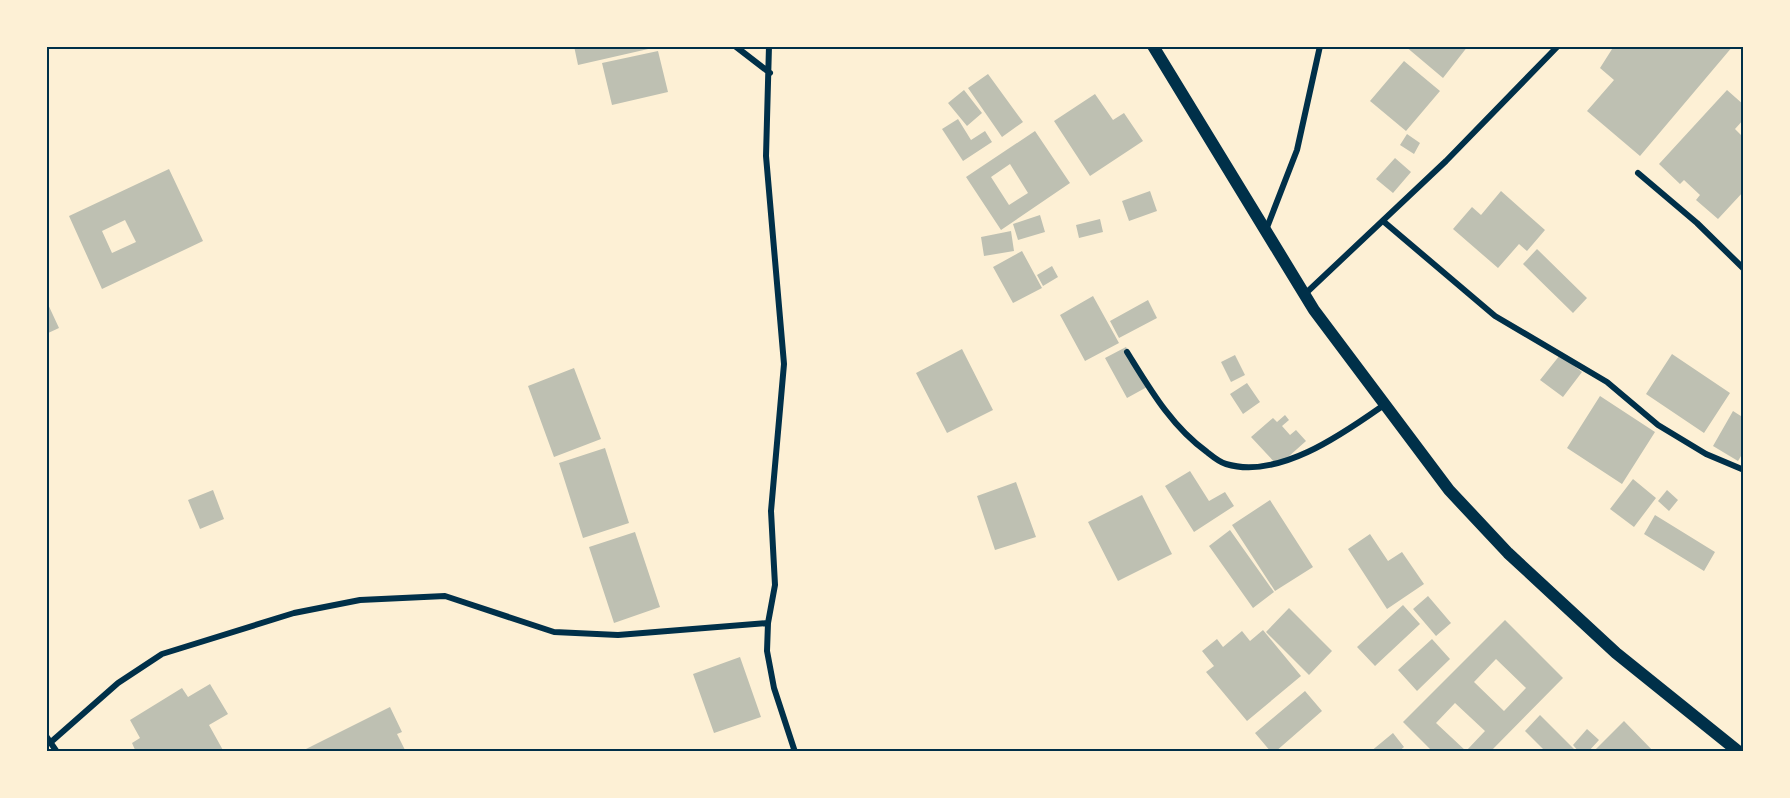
<svg xmlns="http://www.w3.org/2000/svg" width="1790" height="798" font-family="'Source Sans 3',sans-serif">
  <rect width="100%" height="100%" fill="#fdf0d5"/>
  <path fill="#bec0b2" fill-rule="evenodd" d="M 574,46 L 657,46 L 657,47 L 578,65 Z
    M 1405,46 L 1468,46 L 1443,78 Z
    M 1614,46 L 1733,46 L 1640,156 L 1587,111 L 1614,80 L 1600,68 Z
    M 658,51 L 668,92 L 612,105 L 602,63 Z
    M 1404,61 L 1440,91 L 1406,131 L 1370,101 Z
    M 988,74 L 1023,122 L 1002,137 L 968,88 Z
    M 964,90 L 982,113 L 967,126 L 948,103 Z
    M 1727,90 L 1744,105 L 1744,119 L 1735,129 L 1744,138 L 1744,191 L 1718,219 L 1696,200 L 1700,195 L 1684,180 L 1680,184 L 1659,164 Z
    M 1095,94 L 1113,120 L 1124,113 L 1143,141 L 1090,176 L 1054,121 Z
    M 958,119 L 971,140 L 985,131 L 992,142 L 963,161 L 942,129 Z
    M 1035,131 L 1070,183 L 1001,230 L 966,177 ZM 1010,164 L 1028,193 L 1009,205 L 991,177 Z
    M 1407,134 L 1420,143 L 1414,154 L 1400,145 Z
    M 1395,158 L 1411,172 L 1393,193 L 1376,179 Z
    M 169,169 L 203,241 L 102,289 L 69,216 ZM 125,220 L 136,242 L 112,253 L 102,231 Z
    M 1150,191 L 1157,211 L 1129,221 L 1122,201 Z
    M 1501,191 L 1545,230 L 1527,251 L 1519,244 L 1498,268 L 1453,229 L 1472,207 L 1481,215 Z
    M 1040,215 L 1045,232 L 1018,240 L 1013,224 Z
    M 1100,219 L 1103,232 L 1079,238 L 1076,225 Z
    M 1011,231 L 1014,251 L 984,256 L 981,237 Z
    M 1537,249 L 1587,298 L 1573,313 L 1523,264 Z
    M 1022,251 L 1042,288 L 1013,303 L 993,267 Z
    M 1052,266 L 1058,277 L 1043,286 L 1037,275 Z
    M 1093,296 L 1119,343 L 1085,361 L 1060,315 Z
    M 46,300 L 59,328 L 46,334 Z
    M 1148,300 L 1157,318 L 1119,338 L 1110,321 Z
    M 1126,347 L 1147,387 L 1127,398 L 1105,358 Z
    M 962,349 L 993,410 L 947,433 L 916,373 Z
    M 1672,354 L 1730,393 L 1704,433 L 1646,394 Z
    M 1235,355 L 1245,375 L 1231,382 L 1221,362 Z
    M 1560,355 L 1582,372 L 1563,397 L 1540,380 Z
    M 574,368 L 601,439 L 554,457 L 528,386 Z
    M 1247,383 L 1260,402 L 1243,414 L 1230,394 Z
    M 1600,396 L 1655,432 L 1622,484 L 1567,448 Z
    M 1733,411 L 1744,418 L 1744,451 L 1738,461 L 1713,446 Z
    M 1285,415 L 1289,420 L 1282,426 L 1290,435 L 1296,430 L 1306,441 L 1278,466 L 1251,437 L 1273,418 L 1277,422 Z
    M 605,448 L 629,523 L 583,538 L 559,463 Z
    M 1190,471 L 1209,501 L 1225,492 L 1234,506 L 1194,532 L 1165,486 Z
    M 1633,479 L 1656,498 L 1634,527 L 1610,509 Z
    M 1016,482 L 1036,537 L 995,550 L 977,496 Z
    M 213,490 L 224,519 L 200,529 L 188,500 Z
    M 1667,490 L 1678,500 L 1669,511 L 1658,501 Z
    M 1142,495 L 1172,554 L 1118,581 L 1088,522 Z
    M 1270,500 L 1313,567 L 1275,591 L 1232,525 Z
    M 1655,515 L 1715,552 L 1704,571 L 1644,534 Z
    M 1230,530 L 1274,592 L 1253,608 L 1209,546 Z
    M 635,532 L 660,607 L 614,623 L 589,547 Z
    M 1370,534 L 1388,561 L 1402,552 L 1424,584 L 1387,609 L 1348,549 Z
    M 1428,596 L 1451,623 L 1436,636 L 1413,609 Z
    M 1403,605 L 1420,624 L 1375,666 L 1357,647 Z
    M 1289,608 L 1332,651 L 1309,675 L 1266,632 Z
    M 1505,620 L 1563,678 L 1490,752 L 1433,752 L 1403,722 ZM 1496,659 L 1526,688 L 1504,711 L 1474,682 ZM 1455,703 L 1485,731 L 1466,751 L 1436,723 Z
    M 1263,630 L 1301,676 L 1247,721 L 1206,672 L 1214,666 L 1202,651 L 1217,639 L 1223,647 L 1242,631 L 1250,641 Z
    M 1432,639 L 1450,659 L 1417,691 L 1398,670 Z
    M 740,657 L 761,717 L 714,733 L 693,674 Z
    M 210,684 L 228,714 L 209,725 L 224,752 L 136,752 L 132,743 L 140,738 L 130,720 L 182,688 L 188,697 Z
    M 1305,691 L 1322,711 L 1275,752 L 1271,752 L 1255,733 Z
    M 390,707 L 402,732 L 397,734 L 406,752 L 300,752 Z
    M 1540,715 L 1577,752 L 1546,752 L 1525,731 Z
    M 1624,721 L 1654,752 L 1593,752 Z
    M 1587,729 L 1599,740 L 1588,752 L 1579,752 L 1573,745 Z
    M 1393,733 L 1404,747 L 1398,752 L 1370,752 Z"/>
  <g fill="none" stroke-linecap="round" stroke-linejoin="round">
    <path stroke="#003049" stroke-width="6" d="M 735,46 L 770,73
      M 769,46 L 766,156 L 784,364 L 771,511 L 775,585 L 768,623 L 767,651 L 774,688 L 795,752
      M 1638,173 L 1697,223 L 1744,269
      M 1383,221 L 1495,316 L 1607,382 L 1658,425 L 1706,454 L 1744,470
      M 1266,230 L 1297,150 L 1320,46
      M 1305,294 L 1446,161 L 1558,46
      M 1127,352 C 1150,389 1171,426 1207,452 C 1212,456 1219,462 1226,464 C 1279,480 1344,433 1384,405
      M 46,736 L 57,752
      M 51,742 L 118,683 L 162,654 L 294,613 L 360,600 L 445,596 L 554,632 L 618,635 L 768,623"/>
    <path stroke="#003049" stroke-width="12" d="M 1153,46 L 1314,310 L 1449,490 L 1508,553 L 1616,653 L 1739,752"/>
  </g>
  <rect width="1790" height="798" fill="none" stroke="#fdf0d5" stroke-width="96"/>
  <rect x="48" y="48" width="1694" height="702" fill="none" stroke="#003049" stroke-width="2"/>
</svg>
